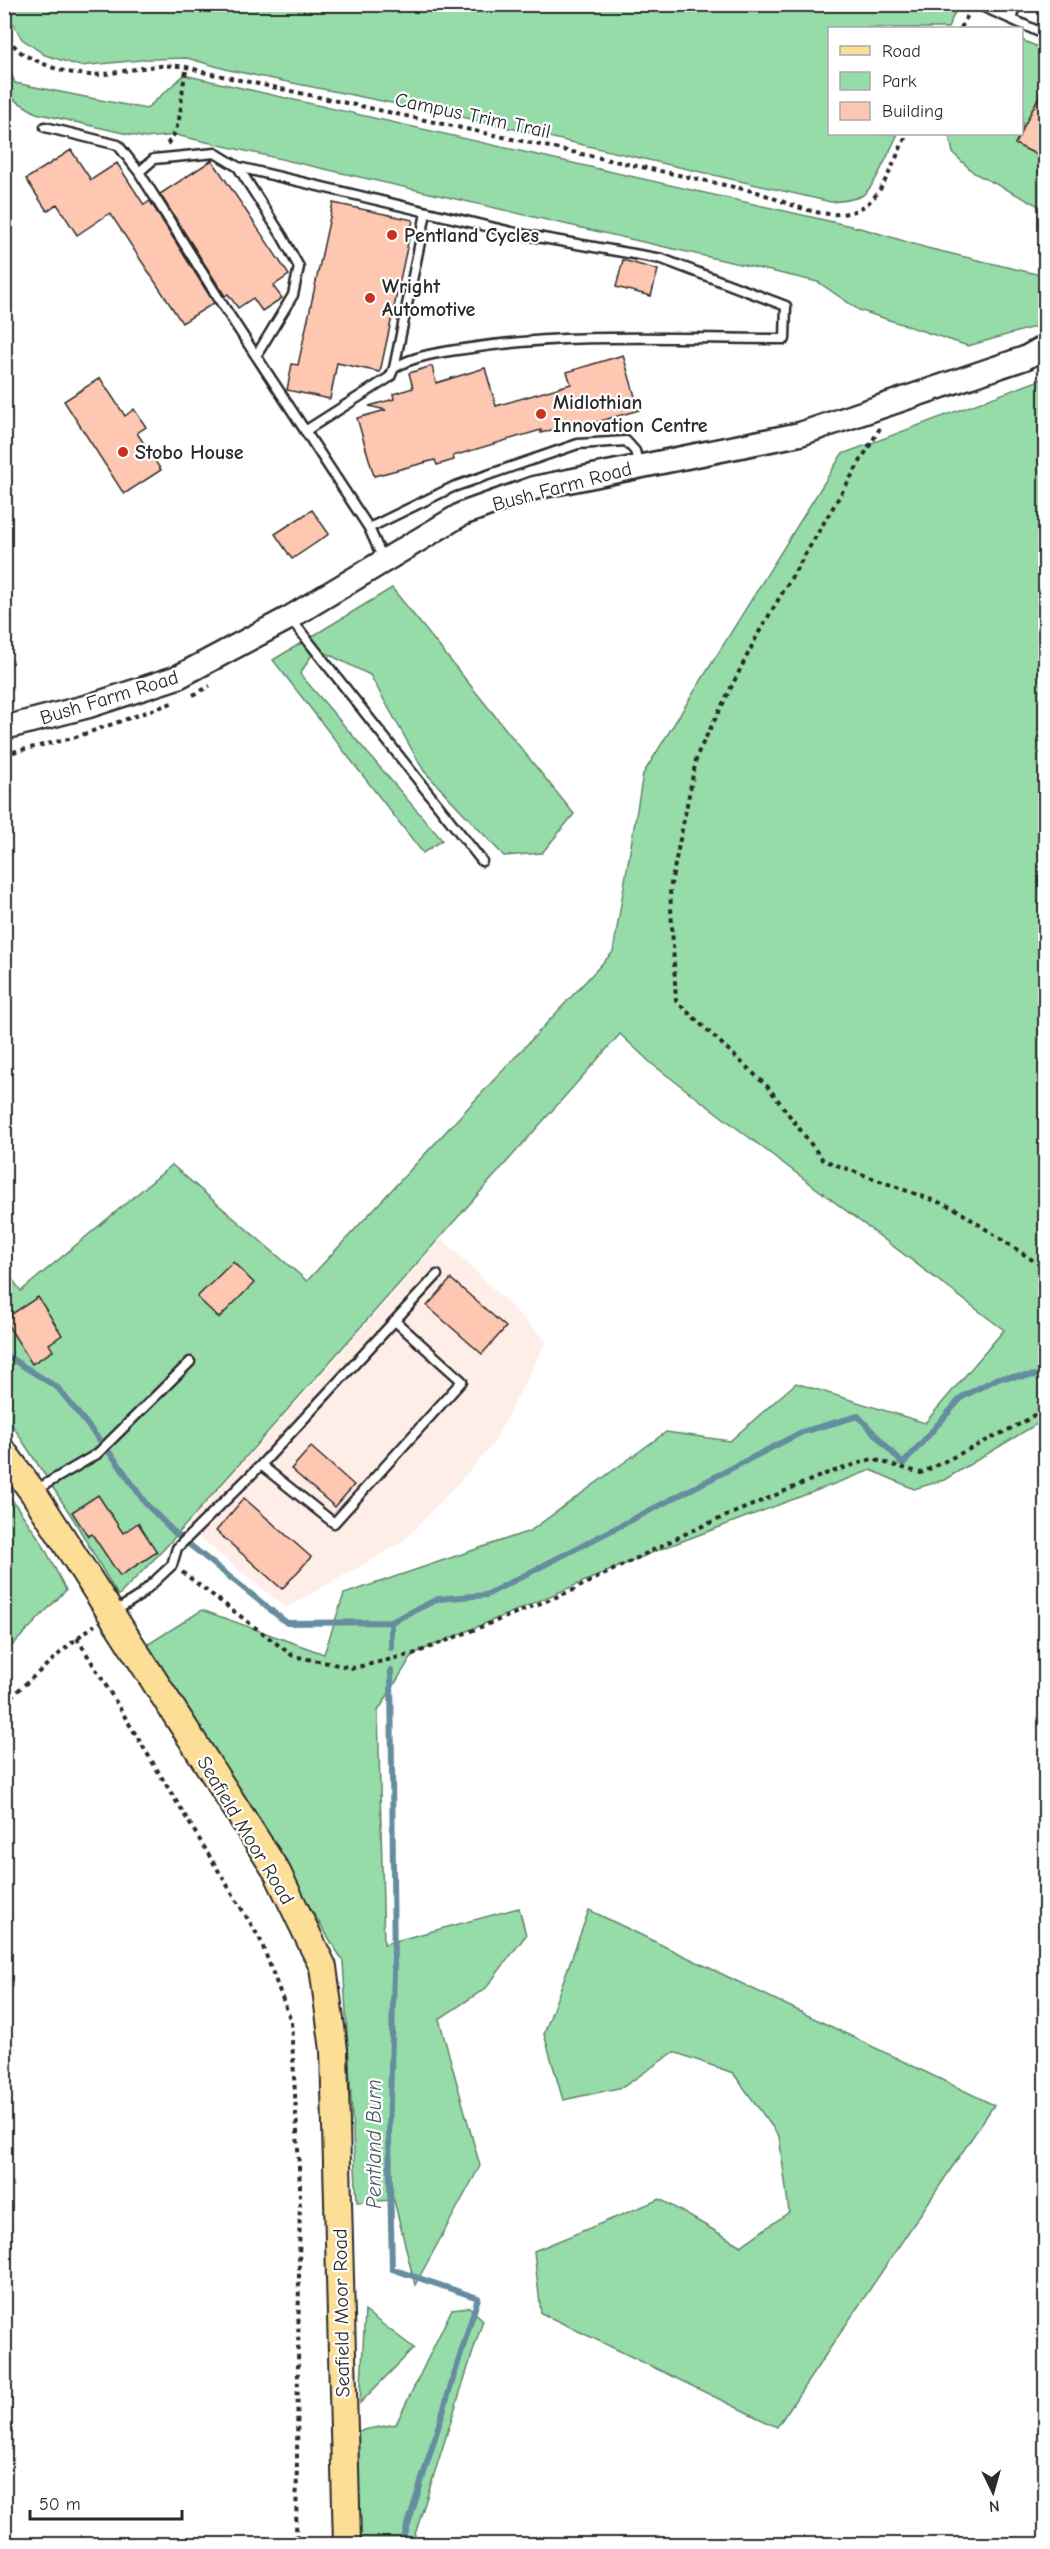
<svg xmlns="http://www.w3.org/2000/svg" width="1050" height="2549" font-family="'Comic Neue',sans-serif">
  <rect width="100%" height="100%" fill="#fff"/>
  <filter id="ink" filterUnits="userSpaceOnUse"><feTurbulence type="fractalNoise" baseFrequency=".0167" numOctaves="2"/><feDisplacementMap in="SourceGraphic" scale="12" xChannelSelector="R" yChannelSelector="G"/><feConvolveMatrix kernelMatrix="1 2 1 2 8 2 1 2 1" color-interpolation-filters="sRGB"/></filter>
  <g filter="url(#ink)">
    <path fill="#ffeee8" d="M 442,1238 L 546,1341 L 492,1446 L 403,1542 L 286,1608 L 186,1527 Z"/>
    <path fill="#96dca9" stroke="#60846a" stroke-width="1.5" d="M 941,5 L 955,12 L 948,28 L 830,28 L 830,134 L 898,134 C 891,147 875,187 863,195 C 855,200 841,201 831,202 L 466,118 L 229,70 L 187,58 L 151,59 L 80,66 L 45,55 L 22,39 L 4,7 L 5,4 Z
      M 1022,40 L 1045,50 L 1045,83 L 1022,130 Z
      M 4,56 L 15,83 L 146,109 L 184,75 L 864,229 L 927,248 L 1045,276 L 1045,324 L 968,346 L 859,310 L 818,282 L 176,135 L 145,138 L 36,113 L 5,94 Z
      M 949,134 L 1020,134 L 1015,144 L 1045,159 L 1045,209 L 974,173 L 953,153 Z
      M 1045,378 L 1045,1419 L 944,1480 L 914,1489 L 871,1470 L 656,1551 L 413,1654 L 378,1711 L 384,1944 L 519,1908 L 526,1935 L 486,1988 L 439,2019 L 480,2166 L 415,2285 L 394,2200 L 357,2202 L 343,1961 L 147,1645 L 202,1610 L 324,1654 L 344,1594 L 530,1531 L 666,1432 L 730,1441 L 796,1383 L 925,1423 L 1004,1330 L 652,1064 L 620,1034 L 165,1548 L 118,1596 L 74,1520 L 5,1414 L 4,1268 L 21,1291 L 172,1165 L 307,1281 L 613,952 L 643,774 L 842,454 Z
      M 392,588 L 574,814 L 542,853 L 504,856 L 424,771 L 370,675 L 316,648 L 300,674 L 442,840 L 423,853 L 273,660 Z
      M 4,1488 L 42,1543 L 66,1590 L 5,1653 Z
      M 589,1910 L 994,2105 L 777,2427 L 541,2313 L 534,2251 L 660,2199 L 741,2246 L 789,2212 L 779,2136 L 733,2073 L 674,2052 L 623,2087 L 563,2100 L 544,2034 Z
      M 469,2307 L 483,2320 L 412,2544 L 361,2544 L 357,2431 L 396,2424 L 452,2309 Z
      M 365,2311 L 414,2348 L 360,2403 Z"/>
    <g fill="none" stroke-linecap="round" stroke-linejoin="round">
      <path stroke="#658d9f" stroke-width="6" d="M 4,1354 L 58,1388 L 117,1462 L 146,1504 L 175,1533 L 287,1623 L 391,1622 L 438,1599 L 486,1595 L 802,1432 L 858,1416 L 903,1464 L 962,1397 L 998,1378 L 1039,1375 L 1046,1367
        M 391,1622 L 391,1648
        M 391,1670 L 394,1972 L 389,2134 L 392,2269 L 478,2298 L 402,2544"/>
    </g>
    <path fill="#fec7b1" stroke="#2b2b2b" stroke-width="1.5" d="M 1046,83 L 1046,159 L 1015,144 Z
      M 71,150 L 91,180 L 117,163 L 144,205 L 150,201 L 214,303 L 182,323 L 110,213 L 77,235 L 57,204 L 47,211 L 26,179 Z
      M 212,160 L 289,275 L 273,286 L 282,298 L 262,311 L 253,298 L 238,308 L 228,294 L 225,296 L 160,194 Z
      M 333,203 L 413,220 L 380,372 L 337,363 L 330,399 L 287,390 L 292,364 L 298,365 Z
      M 623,260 L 658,270 L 651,296 L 616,287 Z
      M 623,355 L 639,410 L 583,426 L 582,421 L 541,433 L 541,430 L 453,456 L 454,460 L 437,465 L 435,460 L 374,476 L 357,418 L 386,410 L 369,406 L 394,399 L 393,394 L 413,388 L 409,373 L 432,366 L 436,383 L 485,368 L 496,406 L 571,384 L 567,372 Z
      M 100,378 L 125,416 L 134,409 L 146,427 L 137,433 L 161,470 L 124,494 L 64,401 Z
      M 312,510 L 329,534 L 292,559 L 275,534 Z
      M 233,1262 L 254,1283 L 219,1318 L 197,1297 Z
      M 451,1279 L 506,1327 L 482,1354 L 427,1306 Z
      M 38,1297 L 62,1335 L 49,1344 L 53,1351 L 32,1364 L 4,1319 Z
      M 311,1447 L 354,1485 L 335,1507 L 291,1469 Z
      M 98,1495 L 123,1533 L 138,1523 L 157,1552 L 120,1576 L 92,1534 L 88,1536 L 72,1512 Z
      M 244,1498 L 311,1557 L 282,1589 L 216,1531 Z"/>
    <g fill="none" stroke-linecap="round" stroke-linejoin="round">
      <g stroke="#2b2b2b" stroke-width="13">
        <path id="lane" d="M 977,4 L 1011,19
          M 1016,4 L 1011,19 L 1046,35
          M 45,127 L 118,145 L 139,172 L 224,307 L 369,528 L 383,559
          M 238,167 L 282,236 L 299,267 L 293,295 L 256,356
          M 139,172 L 154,159 L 215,153 L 238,167 L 520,234 L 662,259 L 786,306 L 785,339 C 678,339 570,332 464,349 C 442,352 413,356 394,368
          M 305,431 L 390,377 L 394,368 L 426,213
          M 369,528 L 453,487 L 578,444 L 626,441 L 635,451 L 639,465
          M 290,618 L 482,861
          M 261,1465 L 334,1523 L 462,1381 L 395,1321
          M 34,1491 L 97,1454 L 190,1362
          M 114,1612 L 139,1596 L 172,1565 L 177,1548 L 261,1465 L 437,1275"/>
      </g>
      <g stroke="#2b2b2b" stroke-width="27">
        <path id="secondary" d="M 4,728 L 89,706 L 178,677 L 289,618 L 462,514 L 534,488 L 800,434 L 1025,358 L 1046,346"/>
      </g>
      <g stroke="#2b2b2b" stroke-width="30">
        <path id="primary" d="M 4,1453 L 33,1492 L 277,1872 L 323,1967 L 334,2050 L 347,2544"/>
      </g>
      <path stroke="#2b2b2b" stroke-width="4" stroke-dasharray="4.5 4.5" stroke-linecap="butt" d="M 961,28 L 969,13
        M 4,29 C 15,50 19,53 40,62 C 55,70 77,75 93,75 C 130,73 168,57 203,72 L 757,192 C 792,204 845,233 875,196 C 888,180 898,152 907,134
        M 167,144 C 186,124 178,91 188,66
        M 880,428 L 758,634 L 697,755 L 670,889 L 676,1001 L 768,1087 L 823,1160 L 954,1208 L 1046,1269
        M 193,695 L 210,686
        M 4,754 L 73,738 L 172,703
        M 182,1572 L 293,1656 L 353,1668 L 413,1654 L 571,1591 L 691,1531 L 825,1474 L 872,1459 L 921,1473 L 1022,1423 L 1046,1407
        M 77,1638 L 260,1939 L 291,2021 L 300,2186 L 296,2544
        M 4,1703 L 77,1638 L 95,1625"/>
      <use href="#lane" stroke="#fff" stroke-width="8"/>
      <use href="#secondary" stroke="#fff" stroke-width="22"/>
      <use href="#primary" stroke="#fdde96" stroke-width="26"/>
    </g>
  </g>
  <g fill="#c8321e" stroke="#fff" stroke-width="2">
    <circle cx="392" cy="235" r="6"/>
    <circle cx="370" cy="298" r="6"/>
    <circle cx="541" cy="414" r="6"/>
    <circle cx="123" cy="452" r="6"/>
  </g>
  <g text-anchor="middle" stroke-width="4.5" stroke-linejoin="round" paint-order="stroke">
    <g font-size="20" fill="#2b2b2b" stroke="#fff">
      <text transform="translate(473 115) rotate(12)" y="7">Campus Trim Trail</text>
      <text transform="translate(562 486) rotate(-15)" y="7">Bush Farm Road</text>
      <text transform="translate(109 697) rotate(-17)" y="7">Bush Farm Road</text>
      <text transform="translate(246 1830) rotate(59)" y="7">Seafield Moor Road</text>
      <text transform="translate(341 2313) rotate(-91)" y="7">Seafield Moor Road</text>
    </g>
    <g font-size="20" font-weight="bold" fill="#2b2b2b" stroke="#fff" text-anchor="start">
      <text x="404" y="242">Pentland Cycles</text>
      <text x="382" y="293">Wright<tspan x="382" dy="23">Automotive</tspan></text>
      <text x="553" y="409">Midlothian<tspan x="553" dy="23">Innovation Centre</tspan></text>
      <text x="135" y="459">Stobo House</text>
    </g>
    <g font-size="21" font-style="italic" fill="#485c65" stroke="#fff">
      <text transform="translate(374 2144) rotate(-90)" y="7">Pentland Burn</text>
    </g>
  </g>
  <rect width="1050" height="2549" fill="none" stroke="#fff" stroke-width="24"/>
  <rect x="12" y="12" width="1026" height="2525" fill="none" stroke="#2b2b2b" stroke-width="2" filter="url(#ink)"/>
  <rect x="828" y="27" width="195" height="108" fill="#ffffff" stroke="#aaaaaa" stroke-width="1.5"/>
  <rect x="840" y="46" width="30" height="9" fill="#fdde96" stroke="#aaaaaa" stroke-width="1.5"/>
  <text x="882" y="57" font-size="18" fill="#2b2b2b">Road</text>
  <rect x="840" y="72" width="30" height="18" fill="#96dca9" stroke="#aaaaaa" stroke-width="1.5"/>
  <text x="882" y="87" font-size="18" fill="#2b2b2b">Park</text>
  <rect x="840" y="102" width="30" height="18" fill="#fec7b1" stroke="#aaaaaa" stroke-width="1.5"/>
  <text x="882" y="117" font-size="18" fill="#2b2b2b">Building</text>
  <g transform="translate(993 2492) rotate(175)" stroke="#ffffff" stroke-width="4.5" paint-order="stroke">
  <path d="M0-4.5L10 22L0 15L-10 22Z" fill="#2b2b2b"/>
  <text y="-9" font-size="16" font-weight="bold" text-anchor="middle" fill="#2b2b2b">N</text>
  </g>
  <path d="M30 2510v9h152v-9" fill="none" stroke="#2b2b2b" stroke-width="3"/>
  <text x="39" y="2510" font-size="18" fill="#2b2b2b" stroke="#ffffff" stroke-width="4.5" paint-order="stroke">50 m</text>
</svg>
